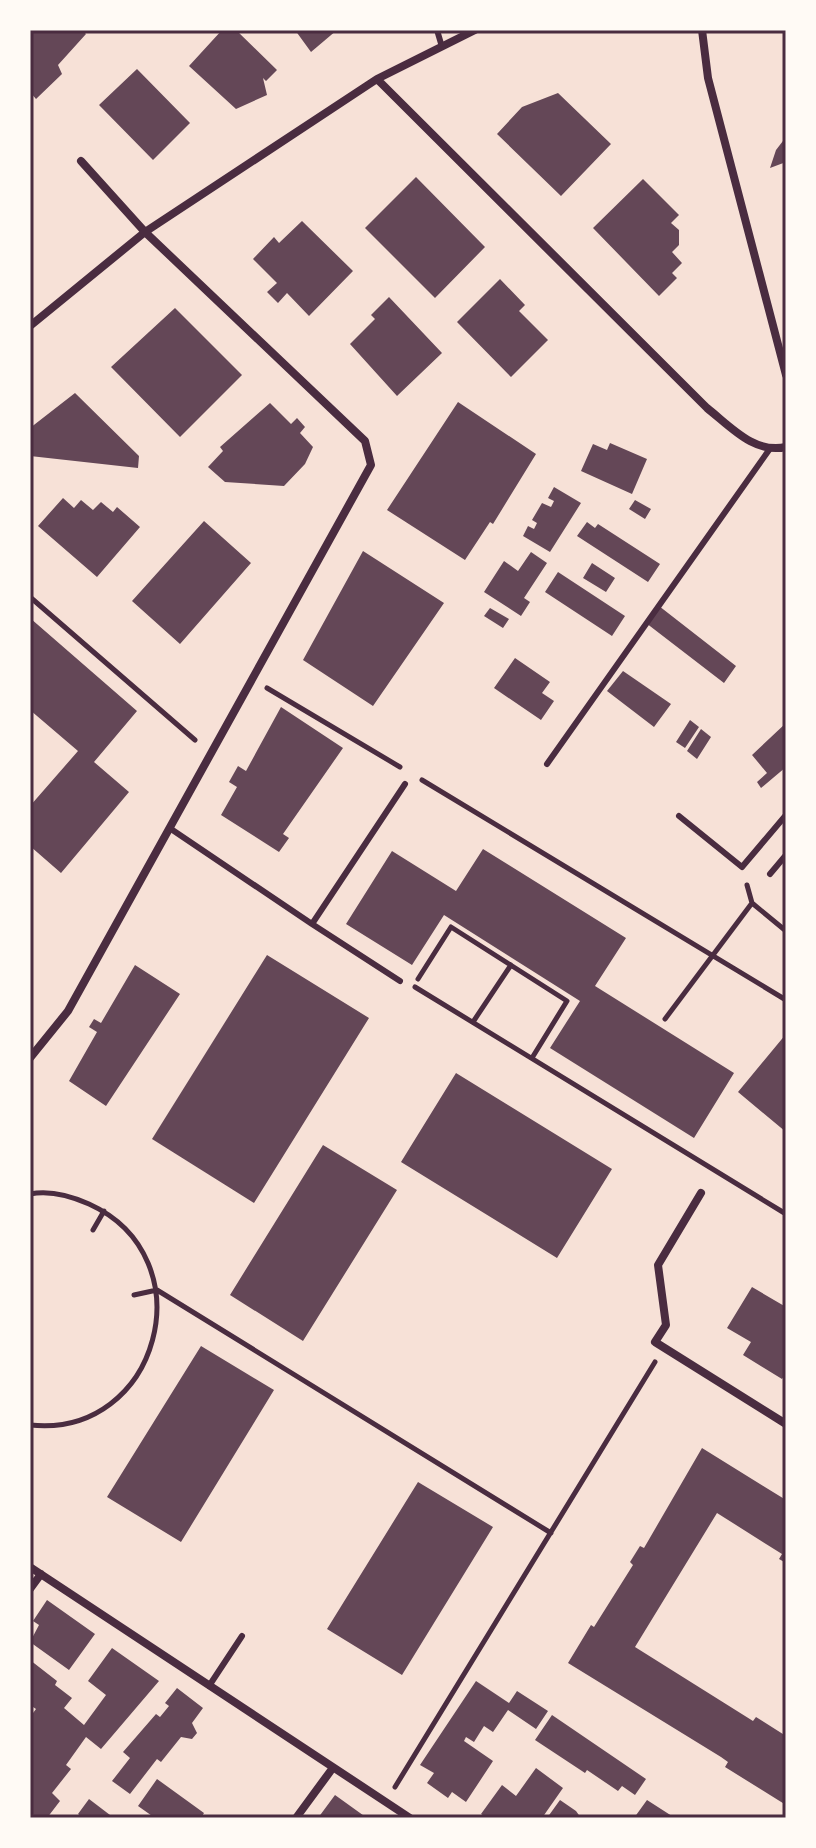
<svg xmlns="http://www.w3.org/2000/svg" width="816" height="1848" font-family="'Playfair Display',serif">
  <rect width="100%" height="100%" fill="#f7e1d7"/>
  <path fill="#644757" d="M 30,30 L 82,30 L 86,34 L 58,65 L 62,74 L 36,99 L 30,92 Z
    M 222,30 L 236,30 L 277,70 L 266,81 L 263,78 L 267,95 L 236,109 L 189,66 Z
    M 295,30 L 337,30 L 311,52 Z
    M 137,69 L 190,123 L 153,160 L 99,105 Z
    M 558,93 L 611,144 L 561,196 L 497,134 L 522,107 Z
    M 786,137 L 786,162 L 770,168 L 776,150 Z
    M 416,177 L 485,247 L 435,298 L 365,228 Z
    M 643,179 L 679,215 L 671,223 L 679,230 L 679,245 L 672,252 L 682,263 L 672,273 L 677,278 L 659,296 L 593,228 Z
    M 302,221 L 353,271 L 309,316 L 287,293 L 278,303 L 267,292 L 277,283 L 253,259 L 274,237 L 279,243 Z
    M 500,279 L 525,305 L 519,311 L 548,340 L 511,377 L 457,322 Z
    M 389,297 L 442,353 L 397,396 L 350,344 L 375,319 L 371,315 Z
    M 175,308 L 242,375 L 180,437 L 111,367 Z
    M 75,393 L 139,456 L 138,468 L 30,456 L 30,428 Z
    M 458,402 L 536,454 L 493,524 L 490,522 L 465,560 L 387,510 Z
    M 270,403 L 291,424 L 297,418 L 305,427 L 300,433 L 313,447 L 305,464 L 284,486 L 225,482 L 208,467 L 223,451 L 220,447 Z
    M 610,443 L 647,459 L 632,494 L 581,471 L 593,444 L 607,450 Z
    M 554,487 L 581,503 L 550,552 L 523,536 L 528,526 L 534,529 L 537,523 L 532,520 L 542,503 L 551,507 L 554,501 L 548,498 Z
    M 63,498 L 74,508 L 81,500 L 93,510 L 101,502 L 113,512 L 117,507 L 140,527 L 97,577 L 38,526 Z
    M 635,500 L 651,509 L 645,519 L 629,509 Z
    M 204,521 L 251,563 L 180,644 L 132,601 Z
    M 587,522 L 595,528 L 598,524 L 660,564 L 648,582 L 577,536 Z
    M 363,551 L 444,603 L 373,706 L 303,660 Z
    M 531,552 L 547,563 L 524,598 L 530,602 L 521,616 L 484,592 L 504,561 L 518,571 Z
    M 592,563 L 615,578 L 606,592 L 583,578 Z
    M 558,572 L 625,616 L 612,636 L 545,592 Z
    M 659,606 L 736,666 L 724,683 L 646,623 Z
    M 490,608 L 509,619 L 503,628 L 484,616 Z
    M 30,618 L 137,711 L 94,762 L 129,792 L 61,873 L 30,846 L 30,806 L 78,751 L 30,710 Z
    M 515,658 L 550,682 L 542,693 L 554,701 L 541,720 L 494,688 Z
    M 623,671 L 671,704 L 654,727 L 607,691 Z
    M 281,707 L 343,748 L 283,834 L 289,838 L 279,852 L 221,815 L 237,787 L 229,782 L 238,766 L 246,771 Z
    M 690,720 L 699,727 L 685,748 L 676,742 Z
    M 786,723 L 786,767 L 761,788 L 757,782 L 767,773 L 752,755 Z
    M 701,729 L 711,737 L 697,759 L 687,751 Z
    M 483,849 L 626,938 L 595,986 L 734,1073 L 694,1138 L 550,1048 L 580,1001 L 444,915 L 412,965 L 346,924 L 392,851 L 456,891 Z
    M 267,955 L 369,1018 L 254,1203 L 152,1139 Z
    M 135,965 L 180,994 L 106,1106 L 69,1081 L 97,1032 L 89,1027 L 94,1019 L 101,1023 Z
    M 786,1034 L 786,1132 L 738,1092 Z
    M 456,1073 L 612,1169 L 557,1258 L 401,1162 Z
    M 323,1145 L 397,1190 L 303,1341 L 230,1295 Z
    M 752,1287 L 786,1307 L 786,1373 L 782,1379 L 743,1355 L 751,1342 L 727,1328 Z
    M 201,1346 L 274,1390 L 181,1542 L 107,1497 Z
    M 702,1448 L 786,1500 L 786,1563 L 779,1559 L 782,1554 L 717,1513 L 635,1647 L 753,1721 L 756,1717 L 786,1736 L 786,1805 L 725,1767 L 728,1762 L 721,1757 L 568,1663 L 591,1625 L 594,1627 L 633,1565 L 630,1562 L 640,1546 L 644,1548 Z
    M 418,1482 L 493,1527 L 402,1675 L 327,1629 Z
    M 47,1600 L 95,1634 L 69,1670 L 30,1642 L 39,1625 L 33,1621 Z
    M 112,1648 L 159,1681 L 101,1749 L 86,1737 L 66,1765 L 71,1769 L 52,1793 L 60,1801 L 47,1818 L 37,1818 L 30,1812 L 30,1717 L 36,1709 L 30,1705 L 30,1660 L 57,1681 L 55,1685 L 72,1698 L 64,1708 L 84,1725 L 106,1695 L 88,1681 Z
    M 476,1681 L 509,1703 L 517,1691 L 548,1711 L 536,1729 L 508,1710 L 493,1732 L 484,1726 L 474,1742 L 466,1737 L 464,1741 L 493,1761 L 466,1802 L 452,1792 L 448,1798 L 427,1783 L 434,1773 L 420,1765 Z
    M 177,1688 L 203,1708 L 192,1723 L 197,1733 L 192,1739 L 181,1737 L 161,1762 L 157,1759 L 130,1794 L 112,1781 L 130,1758 L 123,1752 L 156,1714 L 160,1717 L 169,1706 L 165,1703 Z
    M 552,1715 L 646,1779 L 635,1795 L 622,1786 L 618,1791 L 587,1770 L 585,1773 L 535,1740 Z
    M 536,1768 L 563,1788 L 542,1818 L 487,1818 L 481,1814 L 502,1785 L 516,1796 Z
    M 157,1779 L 204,1813 L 201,1818 L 155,1818 L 138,1806 Z
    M 335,1795 L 367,1818 L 318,1818 Z
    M 89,1799 L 110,1815 L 108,1818 L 83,1818 L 78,1814 Z
    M 560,1800 L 576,1811 L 581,1818 L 547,1818 Z
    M 647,1800 L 675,1818 L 634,1818 Z"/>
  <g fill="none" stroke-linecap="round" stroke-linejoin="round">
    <path stroke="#4a2c40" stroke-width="5" d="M 30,597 L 195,740
      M 267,688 L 400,767
      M 422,780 L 786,1000
      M 747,885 L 752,903
      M 418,979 L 451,927 L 567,1001 L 532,1058
      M 415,987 L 786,1214
      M 665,1019 L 752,903 L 786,931
      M 473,1022 L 511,965
      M 30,1194 C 50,1190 71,1196 89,1204 C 208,1258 159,1439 30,1425
      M 93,1230 L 104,1211
      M 134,1295 L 157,1290 L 551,1533
      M 395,1787 L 655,1362"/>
    <path stroke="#4a2c40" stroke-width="6" d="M 437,30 L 442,47
      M 547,764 L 769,450
      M 679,816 L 742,867 L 786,815
      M 171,829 L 312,924 L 405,784
      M 770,874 L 786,855
      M 312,924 L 400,981
      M 209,1686 L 242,1636"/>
    <path stroke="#4a2c40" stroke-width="8" d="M 702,30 L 708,78 L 786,375
      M 377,79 L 475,30
      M 30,326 L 145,232 L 377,79 L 707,408 C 731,427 754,454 786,447
      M 30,1058 L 68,1011 L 371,465 L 365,441 L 145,232 L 81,161
      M 701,1193 L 658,1265 L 666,1325 L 655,1342 L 786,1424
      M 30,1567 L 410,1818
      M 30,1589 L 41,1574
      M 296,1818 L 332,1769"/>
  </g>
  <rect width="816" height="1848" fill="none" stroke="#fffaf5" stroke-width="64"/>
  <rect x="32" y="32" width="752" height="1784" fill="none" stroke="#4a2c40" stroke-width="3"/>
</svg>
